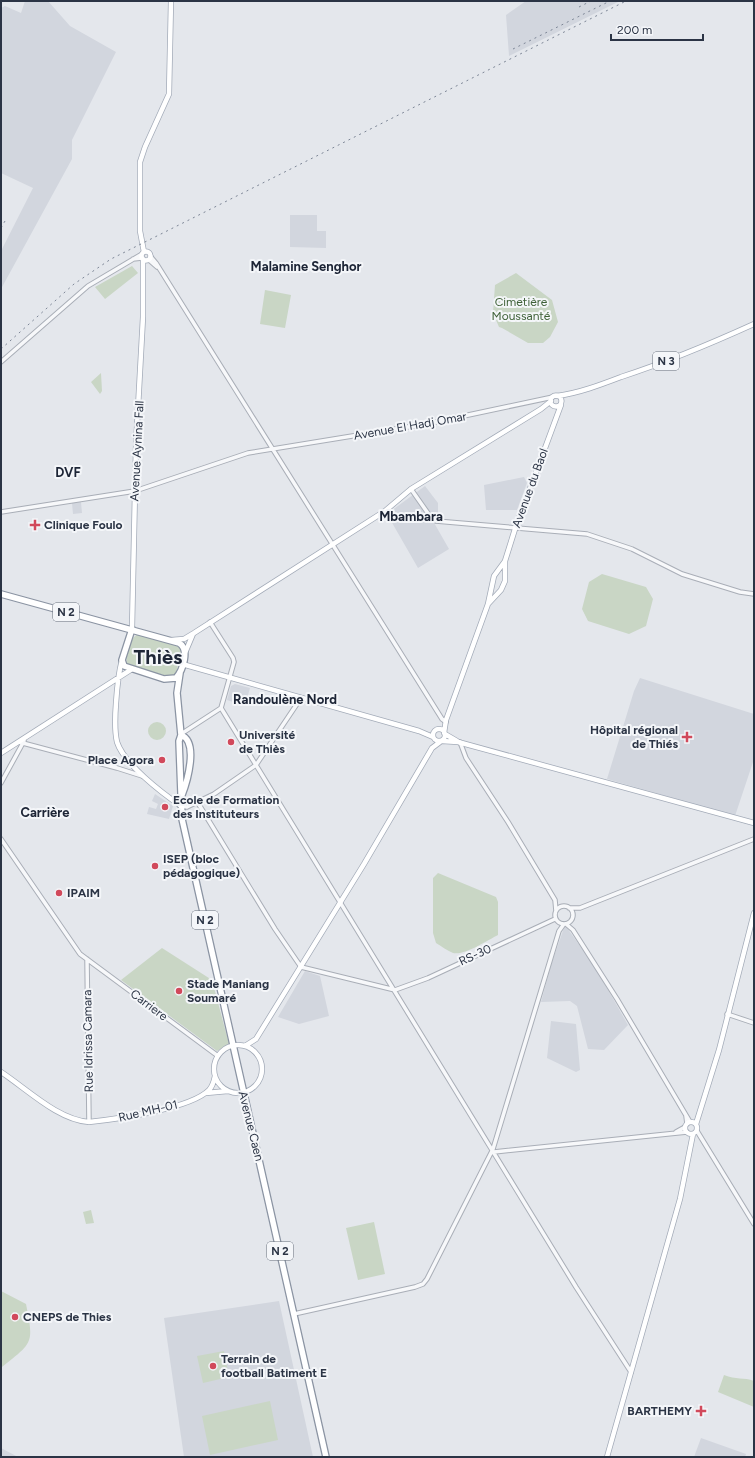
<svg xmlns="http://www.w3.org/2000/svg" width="755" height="1458" font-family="Figtree,sans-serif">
  <rect width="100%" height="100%" fill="#e4e7ec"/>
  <path fill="#d2d6de" d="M 25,1 L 48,1 L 70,26 L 116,52 L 72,140 L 72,159 L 1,289 L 1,251 L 33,188 L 1,173 L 1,8 L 5,6 L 21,13 Z
    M 526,1 L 620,1 L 509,56 L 506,15 Z
    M 290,215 L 317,215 L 317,231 L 326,231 L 326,248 L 290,247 Z
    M 524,477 L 527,483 L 517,510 L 486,510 L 484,485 Z
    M 425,486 L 438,503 L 438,517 L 433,521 L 449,549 L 418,568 L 387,514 Z
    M 81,502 L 82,513 L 73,514 L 72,503 Z
    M 640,678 L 754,714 L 754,759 L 735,816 L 607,779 L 634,691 Z
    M 235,684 L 250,688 L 245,706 L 227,700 L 231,686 Z
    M 155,794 L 173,806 L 169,819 L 147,814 L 149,807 L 156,809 L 158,804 L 152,801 Z
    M 565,925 L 595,967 L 628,1025 L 604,1050 L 588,1049 L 577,1006 L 570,1001 L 541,1002 L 551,965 Z
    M 305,971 L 320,976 L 329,1016 L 299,1024 L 278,1017 Z
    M 551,1021 L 576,1024 L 580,1070 L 576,1072 L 547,1058 Z
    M 279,1301 L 313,1457 L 184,1457 L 164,1318 Z
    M 701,1438 L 746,1454 L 745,1457 L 694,1457 Z
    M 1,1448 L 18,1457 L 1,1457 Z"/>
  <path fill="#c9d6c5" d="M 132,266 L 138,273 L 105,299 L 95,287 Z
    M 516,273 L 552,300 L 558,322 L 550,337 L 543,343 L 528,343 L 502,328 L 499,327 L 493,313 L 495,285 Z
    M 265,290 L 291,295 L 285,328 L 260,324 Z
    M 101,373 L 102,391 L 100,394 L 91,382 Z
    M 602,574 L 646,587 L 653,599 L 646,626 L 629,634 L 588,621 L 582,609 L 589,582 Z
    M 139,634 L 178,645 L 182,650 L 182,653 L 175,675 L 167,676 L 128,665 C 123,657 130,636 139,634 Z
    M148 731a9 9 0 1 1 18 0a9 9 0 1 1-18 0Z
    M 438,873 L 496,897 L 498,902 L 498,935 C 488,940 464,956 453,953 C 448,951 441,946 436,943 L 433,933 L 433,878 Z
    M 162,948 L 212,980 L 229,1044 L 217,1051 L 121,980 Z
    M 91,1210 L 94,1223 L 86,1224 L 83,1212 Z
    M 374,1222 L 385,1274 L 358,1280 L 346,1228 Z
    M 1,1291 L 26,1304 C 34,1344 33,1342 2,1367 Z
    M 224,1351 L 229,1377 L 203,1383 L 197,1356 Z
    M 724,1375 C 736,1380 744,1377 754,1381 L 754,1407 L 718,1392 Z
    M 270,1401 L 278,1440 L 210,1455 L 202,1416 Z"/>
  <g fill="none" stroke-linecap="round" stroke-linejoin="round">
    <g stroke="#a9aeb7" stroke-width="5.5">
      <path id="minor" d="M 151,257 L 156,263 L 442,719 L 446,722
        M 133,259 L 142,258
        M 149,260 L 157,267
        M 1,362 L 88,286 L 142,254
        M 411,489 L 432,519 L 436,521 L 587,534 L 632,549 L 682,574 L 740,592 L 754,594
        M 1,512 L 135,491 L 248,453 L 426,424 L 553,397
        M 221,708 L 576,1287 L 631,1372
        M 181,734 L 221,708 L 234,662 L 233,658 L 210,622
        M 19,742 L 117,768 L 142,776
        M 460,742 L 466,758 L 508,822 L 555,900 L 556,911
        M 1,783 L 24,741
        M 198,803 L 275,929 L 301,967 L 395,990 L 428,978 L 555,919
        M 181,806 L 187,807 L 214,794 L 256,765 L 301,698
        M 1,839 L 80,954 L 218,1056
        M555 915a9 9 0 1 1 18 0a9 9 0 1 1-18 0Z
        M 569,908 L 580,908 L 754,839
        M 566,924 L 573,930 L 617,999 L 690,1122
        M 87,959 L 89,1122
        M 727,1014 L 754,1023
        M 686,1116 L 687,1124
        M 697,1131 L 754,1224
        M 676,1132 L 685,1127
        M 494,1152 L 687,1132
        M 294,1314 L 415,1287 L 423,1284 L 427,1279 L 493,1149 L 559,931 L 564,924"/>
    </g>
    <g stroke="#a3abb8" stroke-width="6">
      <path id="major" d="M141.5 256a4.5 4.5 0 1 1 9 0a4.5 4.5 0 1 1-9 0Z
        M 144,252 L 140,231 L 140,162 L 145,147 L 169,94 L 171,1
        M550.5 401a5.5 5.5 0 1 1 11 0a5.5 5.5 0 1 1-11 0Z
        M 557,396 C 579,393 600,385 621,377 C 667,362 710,344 754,324
        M 488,604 L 501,590 L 505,581 L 505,561 L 515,529 L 561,405
        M 132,629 L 136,444 L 143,317 L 143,259
        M 171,640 L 184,639 L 194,633 L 385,511 L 411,489 L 541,409 L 551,401
        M 185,653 L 193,634
        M 122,660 C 118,674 117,688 116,703 C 115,716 114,729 117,742 C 124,764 162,793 181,806
        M 182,664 L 419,731 L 433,737
        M433 735a6 6 0 1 1 12 0a6 6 0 1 1-12 0Z
        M 444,733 L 446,720 L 488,604 L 494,576 L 505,561
        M 445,734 L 457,741
        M 442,741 L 458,742 L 754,823
        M 1,753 L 132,669
        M214 1069a24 24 0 1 1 48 0a24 24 0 1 1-48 0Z
        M 245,1046 L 256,1039 L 364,864 L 432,748 L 440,742
        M 1,1072 C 27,1089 58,1120 89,1122 C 117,1119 190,1109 209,1090 C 213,1086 214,1081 215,1076
        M 206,1093 L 228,1091
        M685 1128a6 6 0 1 1 12 0a6 6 0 1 1-12 0Z
        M 696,1124 L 719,1050 L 754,913
        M 607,1457 L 680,1199 L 693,1134"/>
    </g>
    <g stroke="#8b94a3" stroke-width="8">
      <path id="highway" d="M 1,594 L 179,643 C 190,649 183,670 176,678 L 164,679 L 124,666 L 122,660 L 132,629
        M 180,673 L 177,693 L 181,735 L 179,741 L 182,819 L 326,1457
        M 181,735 C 199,742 187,782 182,795"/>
    </g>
    <use href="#minor" stroke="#f7f8fa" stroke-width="3.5"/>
    <use href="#major" stroke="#fff" stroke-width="4.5"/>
    <use href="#highway" stroke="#fff" stroke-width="5.5"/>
    <path stroke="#7d8696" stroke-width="1" stroke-dasharray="2 4" stroke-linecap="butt" d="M 579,7 L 591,1
      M 513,49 L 610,1
      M 1,228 L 5,221
      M 1,349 L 74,284 L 111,259 L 626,1"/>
  </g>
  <g fill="#d1495b" stroke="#f4f6f9" stroke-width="1.5">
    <path d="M33 519h4v4h4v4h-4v4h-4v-4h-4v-4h4z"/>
    <path d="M685 731h4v4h4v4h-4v4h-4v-4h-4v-4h4z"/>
    <circle cx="231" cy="742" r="4"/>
    <circle cx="162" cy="760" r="4"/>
    <circle cx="165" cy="807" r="4"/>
    <circle cx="155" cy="866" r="4"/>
    <circle cx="59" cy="893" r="4"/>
    <circle cx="179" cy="991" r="4"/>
    <circle cx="15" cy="1317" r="4"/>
    <circle cx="213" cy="1366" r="4"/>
    <path d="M699 1405h4v4h4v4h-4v4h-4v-4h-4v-4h4z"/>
  </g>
  <g text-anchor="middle" stroke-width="4" stroke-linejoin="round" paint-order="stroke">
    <g fill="#f4f6f9" stroke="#676e7b" stroke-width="1">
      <rect x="653" y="352" width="26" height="18" rx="3"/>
      <rect x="53" y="603" width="26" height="18" rx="3"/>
      <rect x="192" y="911" width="26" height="18" rx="3"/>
      <rect x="267" y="1242" width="26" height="18" rx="3"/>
    </g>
    <g font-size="11" font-weight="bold" fill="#2b3445">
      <text x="666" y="365">N 3</text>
      <text x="66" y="616">N 2</text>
      <text x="205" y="924">N 2</text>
      <text x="280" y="1255">N 2</text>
    </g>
    <g font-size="12" fill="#3f6138" stroke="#f4f6f9">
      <text x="521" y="306">Cimetière<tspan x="521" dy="14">Moussanté</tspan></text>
    </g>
    <g font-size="12" fill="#2b3445" stroke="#f4f6f9">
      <text transform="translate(410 426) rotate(-10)" y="4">Avenue El Hadj Omar</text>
      <text transform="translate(137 451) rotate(-87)" y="4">Avenue Aynina Fall</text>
      <text transform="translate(530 488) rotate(-70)" y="4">Avenue du Baol</text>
      <text transform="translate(475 955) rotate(-25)" y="4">RS-30</text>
      <text transform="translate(149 1005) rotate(37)" y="4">Carriere</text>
      <text transform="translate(88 1041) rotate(-91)" y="4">Rue Idrissa Camara</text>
      <text transform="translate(148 1111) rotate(-13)" y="4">Rue MH-01</text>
      <text transform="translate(251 1126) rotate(76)" y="4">Avenue Caen</text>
    </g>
    <g font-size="12" font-weight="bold" fill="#2b3445" stroke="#f4f6f9" text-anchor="start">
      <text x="44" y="529">Clinique Foulo</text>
      <text x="678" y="734" text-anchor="end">Hôpital régional<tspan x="678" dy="14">de Thiés</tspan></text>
      <text x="239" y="739">Université<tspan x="239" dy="14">de Thiès</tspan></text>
      <text x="154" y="764" text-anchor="end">Place Agora</text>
      <text x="173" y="804">Ecole de Formation<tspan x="173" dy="14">des Instituteurs</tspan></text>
      <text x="163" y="863">ISEP (bloc<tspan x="163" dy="14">pédagogique)</tspan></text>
      <text x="67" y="897">IPAIM</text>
      <text x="187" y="988">Stade Maniang<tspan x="187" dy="14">Soumaré</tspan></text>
      <text x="23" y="1321">CNEPS de Thies</text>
      <text x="221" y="1363">Terrain de<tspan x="221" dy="14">football Batiment E</tspan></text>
      <text x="692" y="1415" text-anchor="end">BARTHEMY</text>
    </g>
    <g font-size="13" font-weight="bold" fill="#1d2536" stroke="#f4f6f9">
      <text x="306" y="271">Malamine Senghor</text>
      <text x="68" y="477">DVF</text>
      <text x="411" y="521">Mbambara</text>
      <text x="285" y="704">Randoulène Nord</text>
      <text x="45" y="817">Carrière</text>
    </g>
    <g font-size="20" font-weight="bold" fill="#1d2536" stroke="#f4f6f9">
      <text x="158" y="664">Thiès</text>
    </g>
  </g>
  <rect width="755" height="1458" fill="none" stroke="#2b3445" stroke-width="4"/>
  <path d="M611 34v6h92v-6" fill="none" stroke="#2b3445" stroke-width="2"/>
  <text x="617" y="34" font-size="12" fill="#2b3445" stroke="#f4f6f9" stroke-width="3" paint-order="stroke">200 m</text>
</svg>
